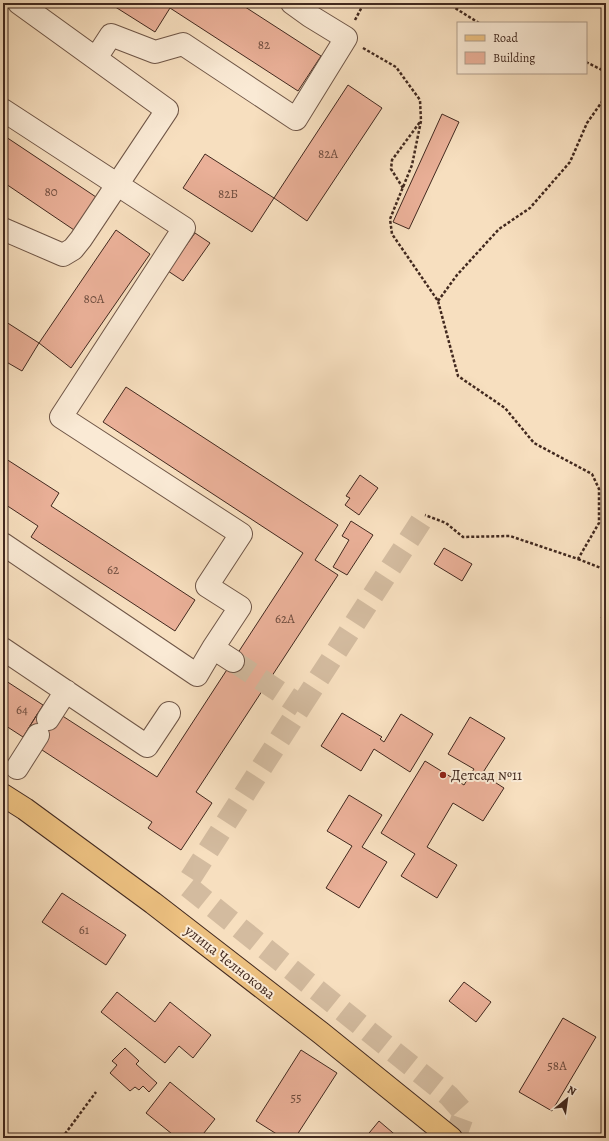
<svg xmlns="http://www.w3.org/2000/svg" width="609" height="1141" font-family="Alegreya,serif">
  <rect width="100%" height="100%" fill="#f7dfbf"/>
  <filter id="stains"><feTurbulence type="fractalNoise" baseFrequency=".005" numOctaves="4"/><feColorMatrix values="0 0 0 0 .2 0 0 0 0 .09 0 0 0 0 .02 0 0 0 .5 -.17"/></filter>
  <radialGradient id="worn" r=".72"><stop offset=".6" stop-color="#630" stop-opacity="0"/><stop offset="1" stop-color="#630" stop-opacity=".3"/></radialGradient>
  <path fill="#eab098" stroke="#42291f" d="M 109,3 L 239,3 L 321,56 L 298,91 L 170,8 L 155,32 Z
    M 348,85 L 382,108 L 307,221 L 274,198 Z
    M 442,114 L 459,122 L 409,229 L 393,222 Z
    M 3,135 L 99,199 L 77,232 L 3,182 Z
    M 205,154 L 274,198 L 252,232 L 183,188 Z
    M 116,230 L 150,254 L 71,368 L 39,343 Z
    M 195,233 L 210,243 L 183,281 L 168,271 Z
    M 3,320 L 39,343 L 22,371 L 3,360 Z
    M 126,387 L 338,525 L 315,560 L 338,575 L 196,792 L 212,803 L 181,850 L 148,828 L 152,822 L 39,748 L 38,735 L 28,729 L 38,713 L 55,724 L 61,715 L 157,777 L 303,553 L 103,422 Z
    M 3,457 L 59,493 L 51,506 L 195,600 L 175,631 L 31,537 L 38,526 L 3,503 Z
    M 360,475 L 378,488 L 359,515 L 345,505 L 350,498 L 346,496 Z
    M 351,521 L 373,535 L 347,575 L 333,567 L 349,540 L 342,536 Z
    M 444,548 L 472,564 L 462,581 L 434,564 Z
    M 606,609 L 606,621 L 601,618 Z
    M 3,679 L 43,705 L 23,737 L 3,724 Z
    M 342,713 L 382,737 L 380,739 L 384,742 L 401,714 L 433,734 L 410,772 L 374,749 L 361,771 L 321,746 Z
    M 470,717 L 505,738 L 482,774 L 504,788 L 483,821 L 453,803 L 427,847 L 457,865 L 437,898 L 401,876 L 415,854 L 381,833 L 425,761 L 464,785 L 474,769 L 448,754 Z
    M 349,795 L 382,815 L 362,847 L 387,862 L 359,908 L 326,888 L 352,846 L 327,831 Z
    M 62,893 L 126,935 L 106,965 L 42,922 Z
    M 464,982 L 491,1002 L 476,1022 L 449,1001 Z
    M 117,992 L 155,1022 L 170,1002 L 211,1035 L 193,1058 L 179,1046 L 165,1063 L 101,1012 Z
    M 563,1018 L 596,1037 L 552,1111 L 519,1092 Z
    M 125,1048 L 139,1061 L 136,1064 L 157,1083 L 149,1092 L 143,1086 L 139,1090 L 135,1087 L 130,1091 L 110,1073 L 117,1065 L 112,1061 Z
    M 301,1050 L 337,1073 L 295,1138 L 283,1138 L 256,1121 Z
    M 170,1082 L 215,1119 L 200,1138 L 177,1138 L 146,1113 Z
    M 379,1121 L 399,1138 L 365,1138 Z"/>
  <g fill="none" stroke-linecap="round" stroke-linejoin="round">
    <path stroke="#d3bb9f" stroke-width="22" stroke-dasharray="22 11" stroke-linecap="butt" d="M 233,661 L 301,706 L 186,885 L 449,1096 L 464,1113 L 455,1138
      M 301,706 L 425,515"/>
    <g stroke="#6f5647" stroke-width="24">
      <path id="minor" d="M 96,58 L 111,35 L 155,52 L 183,44 L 296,119 L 346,38 L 310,16 L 292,3
        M 3,110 L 184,228 L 61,417 L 241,534 L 207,586 L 240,607 L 213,648 L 233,661
        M 3,229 L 63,255 L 73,249 L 81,239 L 167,110 L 19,3
        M 3,544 L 197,675 L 213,648
        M 3,649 L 147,746 L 169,713
        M 48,719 L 66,691
        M 17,768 L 38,735"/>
    </g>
    <g stroke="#42291f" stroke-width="24">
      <path id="major" d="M 3,795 L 25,809 L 153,903 L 321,1033 L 451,1138"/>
    </g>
    <path stroke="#42291f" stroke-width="2.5" stroke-dasharray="3 2" stroke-linecap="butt" d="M 447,3 L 479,23
      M 355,20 L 364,3
      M 363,48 L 396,67 L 420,100 L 421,121 L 412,165 L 390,219 L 392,234 L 438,301 L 458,376 L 505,408 L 534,443 L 592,474 L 599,489 L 599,523 L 578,559 L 510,536 L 463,537 L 446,523 L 425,515
      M 586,62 L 606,72
      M 403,188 L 391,169 L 392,160 L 420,122
      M 438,301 L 457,275 L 499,229 L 530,208 L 570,162 L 587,123 L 606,96
      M 578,559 L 606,570
      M 62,1138 L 96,1092"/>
    <use href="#minor" stroke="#faead5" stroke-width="22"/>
    <use href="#major" stroke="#ecc080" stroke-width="22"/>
  </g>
  <circle fill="#8f2418" stroke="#faead5" stroke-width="1.5" cx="443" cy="775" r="4"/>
  <g text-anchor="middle" stroke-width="4" stroke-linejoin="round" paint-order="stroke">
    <g font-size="13" fill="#6c4b3d">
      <text x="264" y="49">82</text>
      <text x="328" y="158">82А</text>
      <text x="51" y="196">80</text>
      <text x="228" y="198">82Б</text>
      <text x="94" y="303">80А</text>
      <text x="113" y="574">62</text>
      <text x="285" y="623">62А</text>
      <text x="22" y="714">64</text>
      <text x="84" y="934">61</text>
      <text x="557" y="1070">58А</text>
      <text x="296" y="1102">55</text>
    </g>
    <g font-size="15" fill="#42291f" stroke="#faead5" text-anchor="start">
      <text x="451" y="780">Детсад №11</text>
    </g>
    <g font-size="15" fill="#42291f" stroke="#faead5">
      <text transform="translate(230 962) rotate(38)" y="5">улица Челнокова</text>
    </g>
  </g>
  <rect width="609" height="1141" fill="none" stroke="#f7dfbf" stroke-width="16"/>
  <rect x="4" y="4" width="601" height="1133" fill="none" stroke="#42291f" stroke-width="2"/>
  <rect x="8" y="8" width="593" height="1125" fill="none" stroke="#42291f"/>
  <rect x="457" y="22" width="130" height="52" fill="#faead5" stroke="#b09d8c"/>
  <rect x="465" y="35" width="20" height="6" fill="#ecc080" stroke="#b09d8c"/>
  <text x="493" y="42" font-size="12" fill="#42291f">Road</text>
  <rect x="465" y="52" width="20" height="12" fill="#eab098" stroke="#b09d8c"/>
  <text x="493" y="62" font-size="12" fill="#42291f">Building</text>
  <g transform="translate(567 1099) rotate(29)" stroke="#faead5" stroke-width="3" paint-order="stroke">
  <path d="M0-3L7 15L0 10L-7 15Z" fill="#42291f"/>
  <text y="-6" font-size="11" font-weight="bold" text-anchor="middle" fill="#42291f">N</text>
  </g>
  <rect width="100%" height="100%" filter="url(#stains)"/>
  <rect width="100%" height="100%" fill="url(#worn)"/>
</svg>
